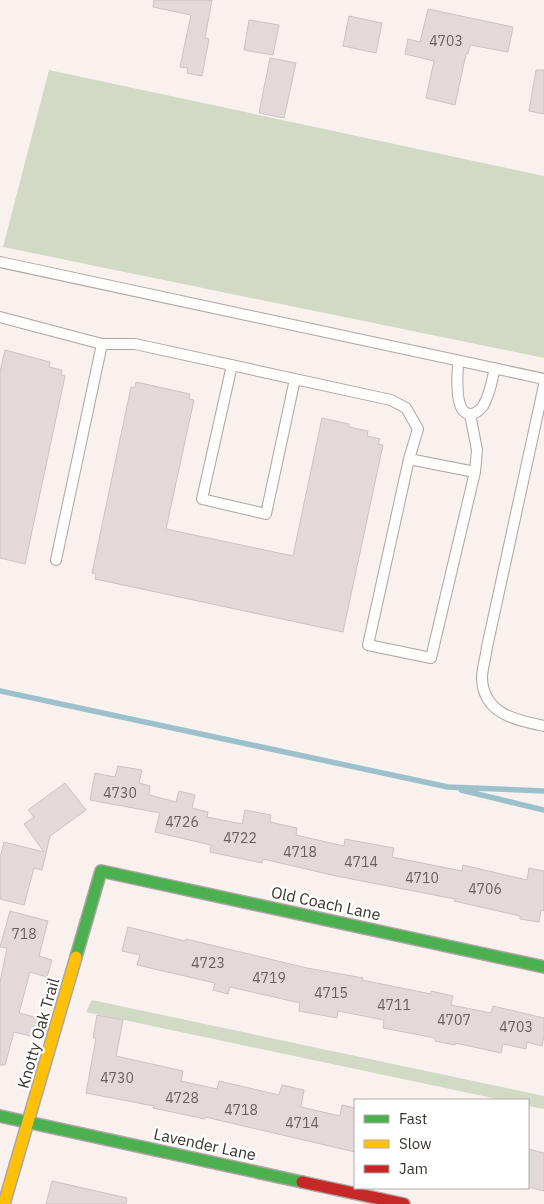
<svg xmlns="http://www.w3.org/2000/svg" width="544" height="1204" font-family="'IBM Plex Sans',sans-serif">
  <rect width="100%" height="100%" fill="#f8f1ee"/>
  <path fill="#d2dac6" d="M 49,70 L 544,176 L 544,358 L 3,247 Z
    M 92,1000 L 544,1096 L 544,1109 L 528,1106 L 528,1100 L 502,1100 L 86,1012 Z"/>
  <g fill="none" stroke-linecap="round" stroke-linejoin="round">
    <path stroke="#9dc1cb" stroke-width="5.5" d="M 0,691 L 448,787 L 544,791
      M 461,790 L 544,810"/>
  </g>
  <path fill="#e3d9d9" stroke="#cbc4c4" d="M 154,0 L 212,0 L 205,38 L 209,39 L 202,76 L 187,73 L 188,68 L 180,67 L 191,15 L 153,7 Z
    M 428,9 L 513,27 L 508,52 L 470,45 L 468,54 L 466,54 L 455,105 L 426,98 L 434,61 L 405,54 L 408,39 L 420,42 Z
    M 349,16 L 382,23 L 376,53 L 343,46 Z
    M 249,20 L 279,25 L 273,55 L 244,50 Z
    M 270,58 L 296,63 L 284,118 L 259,113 Z
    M 536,70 L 544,70 L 544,114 L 529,111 Z
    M 5,350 L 50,362 L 49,367 L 62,370 L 61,375 L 65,376 L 25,564 L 0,558 L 0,372 Z
    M 136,382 L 190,394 L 189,399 L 194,400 L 166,529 L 293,556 L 322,418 L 349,424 L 349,427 L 368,431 L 367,436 L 380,439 L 378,444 L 383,445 L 343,632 L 95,579 L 96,574 L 92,573 L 131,387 L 135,388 Z
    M 118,766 L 142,770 L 139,783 L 150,786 L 149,795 L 176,802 L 179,791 L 195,795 L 192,808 L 208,812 L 207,817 L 242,824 L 245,810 L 271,815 L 270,822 L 297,828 L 296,835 L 344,846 L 345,839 L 394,848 L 392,857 L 462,871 L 463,865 L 527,880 L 529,868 L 544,871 L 544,911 L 541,910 L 539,922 L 520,919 L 520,916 L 454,901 L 455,899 L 336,876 L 263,859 L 262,863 L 210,852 L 211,845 L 155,832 L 160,813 L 90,800 L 95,773 L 115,777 Z
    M 65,783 L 86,810 L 50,836 L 42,870 L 34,868 L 24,905 L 0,899 L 0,858 L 4,842 L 44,852 L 24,824 L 34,817 L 28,810 Z
    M 10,911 L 48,921 L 39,956 L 52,960 L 47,977 L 30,972 L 19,1013 L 39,1018 L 35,1037 L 14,1032 L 5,1065 L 0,1065 L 0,982 L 7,948 L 0,947 Z
    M 128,927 L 185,941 L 186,939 L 307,968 L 363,978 L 362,980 L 431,994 L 431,991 L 453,996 L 451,1005 L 491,1013 L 493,1006 L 544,1018 L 544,1035 L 542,1046 L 527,1042 L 526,1049 L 503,1044 L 501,1053 L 455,1043 L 455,1045 L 435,1041 L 435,1038 L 383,1028 L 384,1020 L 338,1011 L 337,1018 L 299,1011 L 300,1003 L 230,987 L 228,994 L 213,990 L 215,983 L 137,965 L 140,955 L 122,951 Z
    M 97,1015 L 123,1020 L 116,1056 L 183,1071 L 181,1081 L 217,1089 L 219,1081 L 279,1095 L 282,1085 L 304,1090 L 301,1107 L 340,1116 L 342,1105 L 355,1108 L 355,1152 L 205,1117 L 205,1119 L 153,1108 L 154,1106 L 86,1093 L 96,1038 L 93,1038 Z
    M 528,1149 L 544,1153 L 544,1191 L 528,1187 Z
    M 52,1181 L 127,1198 L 126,1204 L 46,1204 Z"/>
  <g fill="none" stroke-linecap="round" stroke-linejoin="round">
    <g stroke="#aca5a2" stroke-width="12">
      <path id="lane" d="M 0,262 L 544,379
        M 0,317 L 102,344 L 135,344 L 391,400 L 406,408 L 418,429 L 409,459 L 368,645 L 431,658 L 475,472 L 409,459
        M 458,361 C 458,372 453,413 470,414 C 475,414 480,410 483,406 C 490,395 492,380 495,368
        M 232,365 L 202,499 L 266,514 L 295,379
        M 544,385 L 487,647 C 486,657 482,668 482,678 C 483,714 516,720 544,726
        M 470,414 L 477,450 L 475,472
        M 56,560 L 102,344"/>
    </g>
    <g stroke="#aca5a2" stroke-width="14">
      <path id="fast" d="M 76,957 L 101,871 L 544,967
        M 0,1116 L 302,1182"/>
    </g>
    <g stroke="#aca5a2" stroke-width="14">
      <path id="slow" d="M 4,1204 L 76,957"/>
    </g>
    <g stroke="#aca5a2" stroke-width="14">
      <path id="jam" d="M 302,1182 L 404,1204"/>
    </g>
    <use href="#lane" stroke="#fefdfc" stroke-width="10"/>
    <use href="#fast" stroke="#4caf50" stroke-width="11"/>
    <use href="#slow" stroke="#ffc107" stroke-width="11"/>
    <use href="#jam" stroke="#c62828" stroke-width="11"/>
  </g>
  <g text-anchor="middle" stroke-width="4.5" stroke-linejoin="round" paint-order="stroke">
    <g font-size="14" fill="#685f5c">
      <text x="446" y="46">4703</text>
      <text x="120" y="798">4730</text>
      <text x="182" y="827">4726</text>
      <text x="240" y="843">4722</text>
      <text x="300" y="857">4718</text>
      <text x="361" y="867">4714</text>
      <text x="422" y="883">4710</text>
      <text x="485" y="894">4706</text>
      <text x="24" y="939">718</text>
      <text x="208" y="968">4723</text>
      <text x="269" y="983">4719</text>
      <text x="331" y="998">4715</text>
      <text x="394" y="1010">4711</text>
      <text x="454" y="1025">4707</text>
      <text x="516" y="1032">4703</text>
      <text x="117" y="1083">4730</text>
      <text x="182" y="1103">4728</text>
      <text x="241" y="1115">4718</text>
      <text x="302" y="1128">4714</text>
    </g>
    <g font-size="16" fill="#3a322e" stroke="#fff">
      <text transform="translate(326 903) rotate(12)" y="6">Old Coach Lane</text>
      <text transform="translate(38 1033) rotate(-74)" y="6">Knotty Oak Trail</text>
      <text transform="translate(205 1144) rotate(12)" y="6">Lavender Lane</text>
    </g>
  </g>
  <rect x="354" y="1099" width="175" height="90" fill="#ffffff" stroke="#b0adab"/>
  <rect x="364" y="1115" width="25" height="8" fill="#4caf50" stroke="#b0adab"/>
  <text x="399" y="1124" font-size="15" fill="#3a322e">Fast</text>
  <rect x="364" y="1140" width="25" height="8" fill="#ffc107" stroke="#b0adab"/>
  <text x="399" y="1149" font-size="15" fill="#3a322e">Slow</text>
  <rect x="364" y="1165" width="25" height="8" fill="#c62828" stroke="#b0adab"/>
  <text x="399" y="1174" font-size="15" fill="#3a322e">Jam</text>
</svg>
